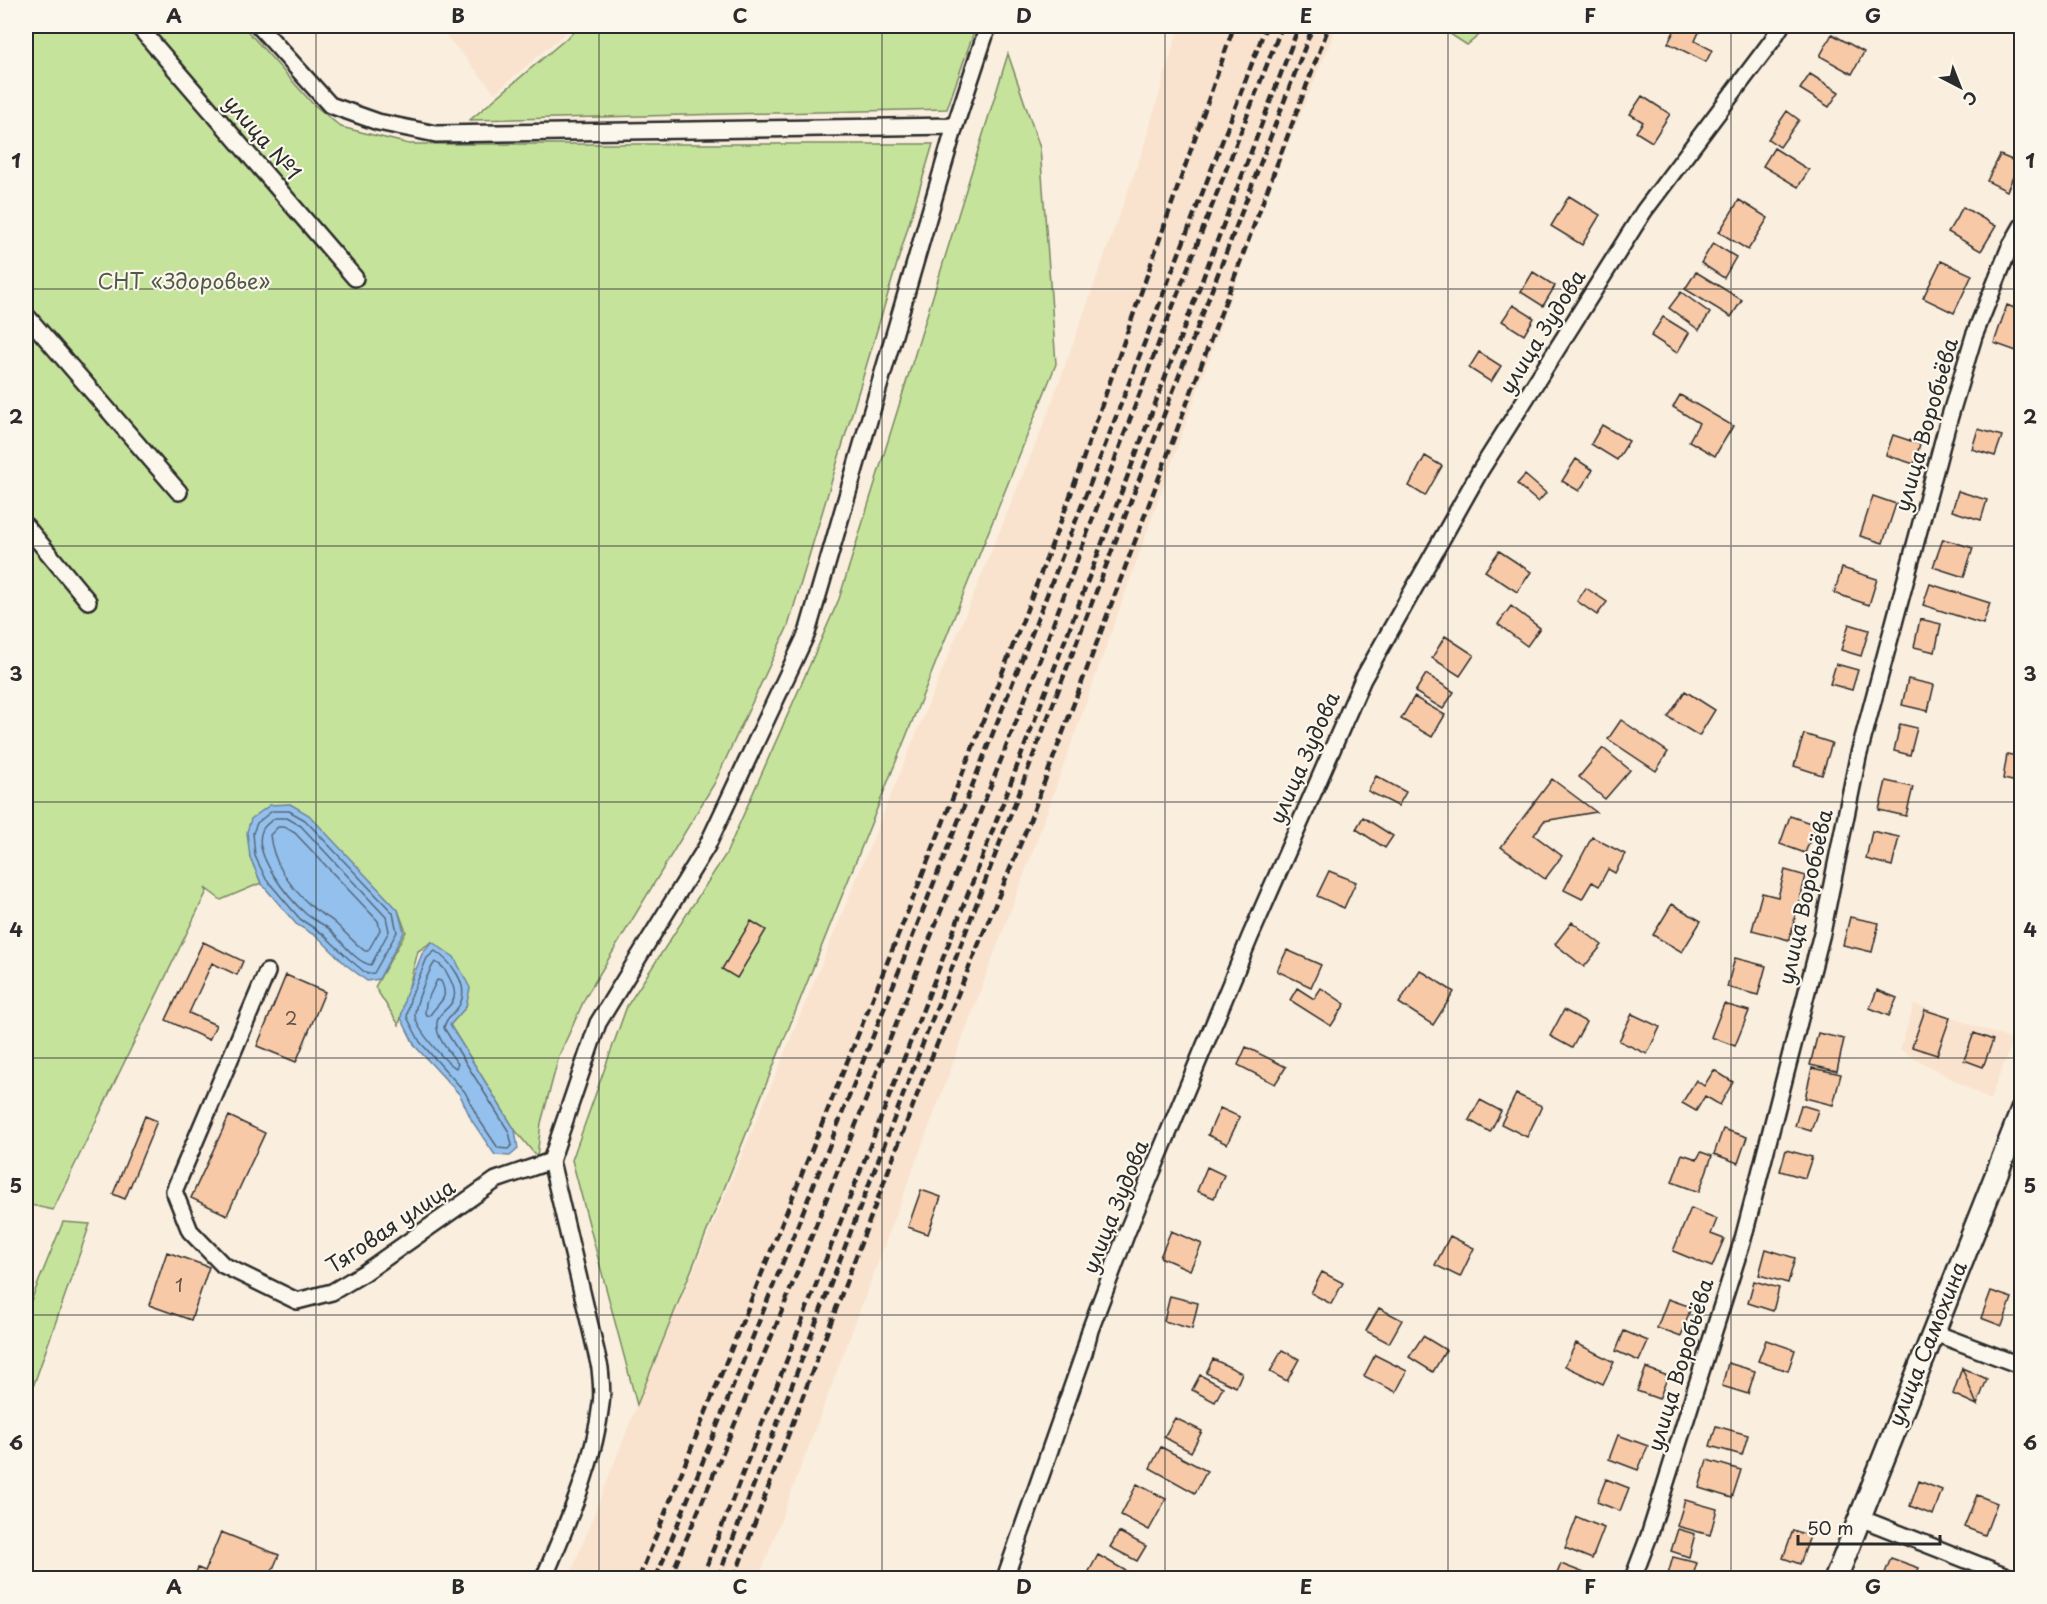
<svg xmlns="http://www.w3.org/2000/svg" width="2047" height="1604" font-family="'Playpen Sans',sans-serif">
  <rect width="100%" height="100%" fill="#faeede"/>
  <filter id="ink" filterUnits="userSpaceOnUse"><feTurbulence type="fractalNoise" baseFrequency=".0167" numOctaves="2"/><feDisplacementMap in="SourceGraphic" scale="12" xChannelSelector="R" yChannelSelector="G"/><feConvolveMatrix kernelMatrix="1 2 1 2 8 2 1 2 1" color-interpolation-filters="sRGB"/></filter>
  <g filter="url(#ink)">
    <path fill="#f9e3ce" d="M 438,26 L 573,26 L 495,93 Z
      M 1179,26 L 1337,26 L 1268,193 L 1033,851 L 759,1578 L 569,1578 L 637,1405 L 778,1069 L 1045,421 L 1143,149 Z
      M 1914,1004 L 2013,1040 L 1990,1100 L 1900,1050 Z"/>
    <path fill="#c6e39b" stroke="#788763" stroke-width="1.5" d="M 26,26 L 243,26 L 312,103 L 341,127 L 409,144 L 933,144 L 788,626 L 714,784 L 585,998 L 559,1056 L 541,1123 L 537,1157 L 515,1130 L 450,1025 L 466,1007 L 432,942 L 418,951 L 399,1025 L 375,987 L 406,932 L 398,910 L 250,857 L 261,883 L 221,900 L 205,888 L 207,891 L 53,1210 L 26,1204 Z
      M 581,26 L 976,26 L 947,109 L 470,120 Z
      M 1438,26 L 1490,26 L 1467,45 Z
      M 1008,54 L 1040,148 L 1056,364 L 637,1405 L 572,1160 L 627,1006 L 726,854 L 839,599 Z
      M 63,1222 L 90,1224 L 26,1407 L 26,1313 Z"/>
    <path fill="#94c0ed" stroke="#6a849f" stroke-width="1.5" d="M 290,804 L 309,815 L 398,910 L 404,932 L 379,979 L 367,981 L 345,964 L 319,938 L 296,924 L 261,883 L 250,857 L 247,832 L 251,819 L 270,805 Z
      M 432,942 L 454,957 L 470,988 L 466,1007 L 450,1025 L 515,1130 L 518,1149 L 510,1156 L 495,1155 L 472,1121 L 460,1095 L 415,1046 L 401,1018 L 405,997 L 422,954 Z"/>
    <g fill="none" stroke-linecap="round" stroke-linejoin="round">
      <path stroke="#556779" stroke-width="1.5" d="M 272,811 L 289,811 L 305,820 L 393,913 L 397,932 L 374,973 L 367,974 L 349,959 L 323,934 L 300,919 L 266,879 L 255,856 L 253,833 L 257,823 Z
        M 275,818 L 287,818 L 301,826 L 386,917 L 389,931 L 371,965 C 355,962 341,940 329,929 C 322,923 313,920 306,914 C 289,899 252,854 262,831 C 264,825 270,822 275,818 Z
        M 278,827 L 285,827 L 295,833 L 378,921 L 380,930 L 368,951 L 365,951 C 354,943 345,932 334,922 C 327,916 318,913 311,906 C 290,887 273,864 270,835 Z
        M 435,951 C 450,961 470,984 460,1004 C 456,1013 445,1017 444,1028 L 509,1132 L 512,1145 L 508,1149 L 498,1148 L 478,1118 L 465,1092 L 420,1042 L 407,1017 L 410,999 L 427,958 Z
        M 435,962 C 443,965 446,971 450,979 C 466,1010 434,1006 437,1028 C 438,1040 451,1054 458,1064 L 456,1068 C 444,1061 417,1030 415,1016 C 414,1005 429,970 435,962 Z
        M 437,980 L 441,981 C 450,1000 439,1001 430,1015 L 427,1016 L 425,1013 L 426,1003 Z"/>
    </g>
    <path fill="#f8c9a7" stroke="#2b2b2b" stroke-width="1.5" d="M 1677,26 L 1692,26 L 1700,30 L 1695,41 L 1712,50 L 1706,62 L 1668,43 Z
      M 1832,34 L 1864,52 L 1852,74 L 1820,56 Z
      M 1810,74 L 1839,92 L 1829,107 L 1800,89 Z
      M 1642,96 L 1670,114 L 1652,142 L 1636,132 L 1643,122 L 1630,114 Z
      M 1787,111 L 1799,120 L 1780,147 L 1768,139 Z
      M 1774,148 L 1809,170 L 1798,187 L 1763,166 Z
      M 2000,155 L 2019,163 L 2007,191 L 1987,181 Z
      M 1569,196 L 1600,215 L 1582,245 L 1551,226 Z
      M 1739,200 L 1768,218 L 1748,250 L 1719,232 Z
      M 1963,207 L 1996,226 L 1981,251 L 1948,232 Z
      M 1713,243 L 1736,257 L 1724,278 L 1701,263 Z
      M 1941,261 L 1972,275 L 1954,313 L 1923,298 Z
      M 1533,272 L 1555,286 L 1543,306 L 1521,292 Z
      M 1696,272 L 1742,300 L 1731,317 L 1685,289 Z
      M 1681,292 L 1710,313 L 1699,330 L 1669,308 Z
      M 1513,305 L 1534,318 L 1524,335 L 1502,321 Z
      M 2007,305 L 2022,311 L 2022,353 L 1994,343 Z
      M 1663,317 L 1689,333 L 1677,353 L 1651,336 Z
      M 1479,352 L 1501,366 L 1491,382 L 1469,368 Z
      M 1680,395 L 1733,426 L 1715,456 L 1689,441 L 1699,423 L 1673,407 Z
      M 1602,425 L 1629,441 L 1617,460 L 1591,444 Z
      M 1978,429 L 2002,436 L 1995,456 L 1972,449 Z
      M 1893,435 L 1920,444 L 1914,464 L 1886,455 Z
      M 1425,456 L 1442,466 L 1425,496 L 1409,486 Z
      M 1576,459 L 1593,470 L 1579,491 L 1562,481 Z
      M 1525,475 L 1546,493 L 1538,502 L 1517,484 Z
      M 1958,491 L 1987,500 L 1981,520 L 1952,511 Z
      M 1873,496 L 1896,504 L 1883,543 L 1860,536 Z
      M 1943,539 L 1973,548 L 1964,577 L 1933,567 Z
      M 1499,551 L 1531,572 L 1517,592 L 1485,571 Z
      M 1842,568 L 1877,579 L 1869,605 L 1834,593 Z
      M 1930,584 L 1990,603 L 1983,624 L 1923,605 Z
      M 1586,588 L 1607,602 L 1597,615 L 1577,601 Z
      M 1511,606 L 1540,628 L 1527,646 L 1498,624 Z
      M 1920,619 L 1941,624 L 1935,652 L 1914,647 Z
      M 1849,624 L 1869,630 L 1861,656 L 1841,650 Z
      M 1445,636 L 1474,655 L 1460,676 L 1432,658 Z
      M 1836,664 L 1858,670 L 1852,690 L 1830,684 Z
      M 1426,674 L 1454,692 L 1443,709 L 1415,692 Z
      M 1908,679 L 1934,685 L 1928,711 L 1902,705 Z
      M 1685,691 L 1715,710 L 1699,736 L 1668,717 Z
      M 1414,697 L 1445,715 L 1432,737 L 1401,719 Z
      M 1621,720 L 1668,752 L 1656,771 L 1608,739 Z
      M 1900,724 L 1917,728 L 1910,755 L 1894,751 Z
      M 1804,734 L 1832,743 L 1822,775 L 1794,766 Z
      M 1603,748 L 1630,770 L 1605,799 L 1579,777 Z
      M 2007,754 L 2022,757 L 2022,783 L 2003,779 Z
      M 1376,776 L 1406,792 L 1398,806 L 1368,791 Z
      M 1552,779 L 1596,812 L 1544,821 L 1534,835 L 1562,856 L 1545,879 L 1501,847 Z
      M 1886,781 L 1913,787 L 1906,816 L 1879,810 Z
      M 1790,816 L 1816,825 L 1805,853 L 1780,844 Z
      M 1363,817 L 1393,836 L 1385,848 L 1356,829 Z
      M 1872,831 L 1899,837 L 1892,866 L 1866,859 Z
      M 1592,837 L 1625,854 L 1615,873 L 1608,869 L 1599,886 L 1592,882 L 1582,899 L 1564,890 Z
      M 1785,870 L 1806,876 L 1789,940 L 1752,930 L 1762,893 L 1778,897 Z
      M 1329,871 L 1356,882 L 1344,908 L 1317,896 Z
      M 1672,904 L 1701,921 L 1682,952 L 1653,935 Z
      M 1850,917 L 1879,923 L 1872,952 L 1843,945 Z
      M 751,921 L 766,930 L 737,978 L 722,969 Z
      M 1572,922 L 1602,945 L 1584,967 L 1555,944 Z
      M 203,942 L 243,961 L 237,975 L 212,963 L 189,1013 L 216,1025 L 209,1040 L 166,1020 Z
      M 1287,950 L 1321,965 L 1311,987 L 1277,971 Z
      M 1735,958 L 1766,966 L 1758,995 L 1727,987 Z
      M 1420,970 L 1454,992 L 1433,1025 L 1399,1003 Z
      M 286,975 L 325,992 L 296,1062 L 257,1046 Z
      M 1297,988 L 1314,999 L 1321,988 L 1345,1004 L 1331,1026 L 1290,1000 Z
      M 1877,990 L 1897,998 L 1889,1016 L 1870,1008 Z
      M 1724,1004 L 1749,1011 L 1735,1046 L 1711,1037 Z
      M 1564,1010 L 1586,1022 L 1572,1048 L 1550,1036 Z
      M 1925,1010 L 1950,1018 L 1937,1055 L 1912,1047 Z
      M 1632,1014 L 1660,1027 L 1647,1054 L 1619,1041 Z
      M 1818,1033 L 1844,1039 L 1837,1071 L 1810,1065 Z
      M 1974,1033 L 1993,1040 L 1983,1067 L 1964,1060 Z
      M 1246,1047 L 1286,1067 L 1275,1084 L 1238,1065 Z
      M 1812,1068 L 1841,1074 L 1833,1105 L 1805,1098 Z
      M 1714,1070 L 1733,1082 L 1720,1105 L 1705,1096 L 1696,1111 L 1682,1103 L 1696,1080 L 1704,1086 Z
      M 1516,1094 L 1542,1106 L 1527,1137 L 1501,1124 Z
      M 1480,1100 L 1501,1111 L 1490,1132 L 1469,1120 Z
      M 1801,1105 L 1818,1110 L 1811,1131 L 1795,1126 Z
      M 1220,1108 L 1240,1117 L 1227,1144 L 1208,1135 Z
      M 145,1116 L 157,1121 L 125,1199 L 113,1194 Z
      M 229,1116 L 265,1133 L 227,1215 L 191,1198 Z
      M 1723,1129 L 1747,1137 L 1738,1163 L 1714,1154 Z
      M 1786,1150 L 1812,1157 L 1805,1178 L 1780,1171 Z
      M 1701,1152 L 1712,1156 L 1699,1192 L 1672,1182 L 1682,1154 L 1697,1159 Z
      M 1207,1167 L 1224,1175 L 1214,1198 L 1197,1191 Z
      M 921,1190 L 941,1197 L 928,1234 L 908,1227 Z
      M 1691,1208 L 1717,1219 L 1711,1234 L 1724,1239 L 1712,1267 L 1673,1251 Z
      M 1171,1231 L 1202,1244 L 1190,1270 L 1160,1257 Z
      M 1450,1236 L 1474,1248 L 1460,1277 L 1435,1265 Z
      M 1766,1249 L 1795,1258 L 1788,1283 L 1759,1275 Z
      M 167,1252 L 209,1267 L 191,1320 L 149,1305 Z
      M 1322,1272 L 1343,1283 L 1331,1304 L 1311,1293 Z
      M 1754,1281 L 1779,1288 L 1773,1311 L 1748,1303 Z
      M 1991,1291 L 2012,1298 L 2002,1326 L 1981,1318 Z
      M 1170,1296 L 1198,1303 L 1192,1329 L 1164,1321 Z
      M 1668,1299 L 1691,1307 L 1681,1337 L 1657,1328 Z
      M 1379,1308 L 1402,1320 L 1389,1343 L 1366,1331 Z
      M 1624,1331 L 1648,1341 L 1639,1361 L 1616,1351 Z
      M 1423,1336 L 1446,1350 L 1433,1372 L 1409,1357 Z
      M 1766,1340 L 1795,1350 L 1788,1371 L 1758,1361 Z
      M 1576,1343 L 1614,1362 L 1603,1384 L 1565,1366 Z
      M 1282,1350 L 1299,1359 L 1287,1381 L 1270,1372 Z
      M 1375,1355 L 1407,1371 L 1396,1392 L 1364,1376 Z
      M 1213,1359 L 1242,1373 L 1236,1387 L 1206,1373 Z
      M 1728,1363 L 1755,1371 L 1748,1394 L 1722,1386 Z
      M 1646,1368 L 1668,1376 L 1659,1399 L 1637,1391 Z
      M 1962,1368 L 1987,1379 L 1977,1405 Z
      M 1962,1368 L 1977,1405 L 1953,1394 Z
      M 1200,1375 L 1223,1387 L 1215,1402 L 1192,1390 Z
      M 1175,1418 L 1202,1431 L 1191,1452 L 1164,1437 Z
      M 1716,1426 L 1748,1435 L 1742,1455 L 1710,1446 Z
      M 1618,1435 L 1648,1446 L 1638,1470 L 1609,1459 Z
      M 1161,1447 L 1207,1471 L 1195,1493 L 1150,1468 Z
      M 1707,1460 L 1741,1470 L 1732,1498 L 1699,1488 Z
      M 1606,1479 L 1629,1488 L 1620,1511 L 1597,1502 Z
      M 1919,1481 L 1942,1490 L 1933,1515 L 1910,1506 Z
      M 1137,1484 L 1166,1499 L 1149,1530 L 1121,1515 Z
      M 1977,1495 L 1997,1503 L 1985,1535 L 1964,1527 Z
      M 1685,1500 L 1717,1509 L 1710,1535 L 1677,1526 Z
      M 1577,1517 L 1604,1528 L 1592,1559 L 1565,1548 Z
      M 1678,1529 L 1695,1534 L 1689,1557 L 1671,1551 Z
      M 1793,1530 L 1810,1536 L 1800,1564 L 1783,1558 Z
      M 221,1532 L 279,1555 L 269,1578 L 194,1578 L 198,1568 L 205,1571 Z
      M 1119,1532 L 1146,1546 L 1137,1561 L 1110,1547 Z
      M 1098,1555 L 1128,1572 L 1124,1578 L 1092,1578 L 1087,1575 Z
      M 1673,1557 L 1697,1563 L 1692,1578 L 1667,1578 Z
      M 1891,1558 L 1919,1568 L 1915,1578 L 1883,1578 Z
      M 1561,1564 L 1597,1578 L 1555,1578 Z"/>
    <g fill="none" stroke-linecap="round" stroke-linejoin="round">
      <g stroke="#2b2b2b" stroke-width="20">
        <path id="street" d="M 138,26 L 355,278
          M 259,26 L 330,105 L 378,122 L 436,134 L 955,126
          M 26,315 L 179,492
          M 26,526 L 88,601
          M 267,972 L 174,1191 L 190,1231 L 223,1265 L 297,1301 L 332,1292 L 364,1273 L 496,1180 L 551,1161
          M 1932,1332 L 2022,1366
          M 1860,1518 L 2012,1578
          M 544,1578 C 567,1523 594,1465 601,1404 C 603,1393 601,1380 600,1368 L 551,1161 L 598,1023 L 707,846 L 807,633 L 955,126 L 988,26
          M 1005,1578 L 1084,1353 L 1090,1330 L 1127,1232 L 1250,937 L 1363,679 L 1480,471 L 1644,211 L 1771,42 L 1781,26
          M 1633,1578 L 1649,1536 L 1743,1239 L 1822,933 L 1858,757 L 1947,426 L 1974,336 L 2009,249 L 2022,226"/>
      </g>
      <g stroke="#2b2b2b" stroke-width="26">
        <path id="secondary" d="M 1836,1578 L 2022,1110"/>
      </g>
      <use href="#street" stroke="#fbf7ec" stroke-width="15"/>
      <use href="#secondary" stroke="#fbf7ec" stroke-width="21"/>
      <path stroke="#2b2b2b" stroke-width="4.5" stroke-dasharray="9 4.5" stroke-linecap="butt" d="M 639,1578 L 918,886 L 1021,625 L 1067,505 L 1234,26
        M 656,1578 C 812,1190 968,801 1119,409 C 1168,281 1218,154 1266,26
        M 670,1578 L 775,1328 L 1022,707 L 1159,342 L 1282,26
        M 702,1578 L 992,832 L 1299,26
        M 718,1578 L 1313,26
        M 734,1578 L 928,1066 L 1027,828 L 1329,26"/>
    </g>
  </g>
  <path fill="none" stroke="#2b2b2b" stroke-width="1.5" stroke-opacity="0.55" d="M 316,26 L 316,1578M 599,26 L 599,1578M 882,26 L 882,1578M 1165,26 L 1165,1578M 1448,26 L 1448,1578M 1731,26 L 1731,1578M 26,289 L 2022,289M 26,546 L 2022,546M 26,802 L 2022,802M 26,1058 L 2022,1058M 26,1315 L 2022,1315"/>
  <g text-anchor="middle" stroke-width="4.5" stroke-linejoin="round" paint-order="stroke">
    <g font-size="18" fill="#5e524a">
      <text x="291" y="1025">2</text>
      <text x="179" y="1292">1</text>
    </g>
    <g font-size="21" fill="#2b2b2b" stroke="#fbf7ec">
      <text transform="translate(262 138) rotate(49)" y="7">улица №1</text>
      <text transform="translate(1543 332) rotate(-58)" y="7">улица Зудова</text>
      <text transform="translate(1927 425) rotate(-74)" y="7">улица Воробьёва</text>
      <text transform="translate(1305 758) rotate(-66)" y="7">улица Зудова</text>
      <text transform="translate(1806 897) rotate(-77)" y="7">улица Воробьёва</text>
      <text transform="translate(1116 1207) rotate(-68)" y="7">улица Зудова</text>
      <text transform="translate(391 1227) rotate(-34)" y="7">Тяговая улица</text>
      <text transform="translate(1928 1344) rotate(-68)" y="7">улица Самохина</text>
      <text transform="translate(1681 1365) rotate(-73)" y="7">улица Воробьёва</text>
    </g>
    <g font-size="21" fill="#525947" stroke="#fbf7ec">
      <text x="184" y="289">СНТ «Здоровье»</text>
    </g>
  </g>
  <rect width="2047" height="1604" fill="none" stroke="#fbf7ec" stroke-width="66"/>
  <g transform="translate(1960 87) rotate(138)" stroke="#fbf7ec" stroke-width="4.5" paint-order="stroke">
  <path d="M0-4.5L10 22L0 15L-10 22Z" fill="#2b2b2b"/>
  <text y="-9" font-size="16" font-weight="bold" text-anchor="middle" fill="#2b2b2b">С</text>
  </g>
  <path d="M1798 1535v9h142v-9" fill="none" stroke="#2b2b2b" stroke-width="3"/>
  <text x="1807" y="1535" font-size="18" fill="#2b2b2b" stroke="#fbf7ec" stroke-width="4.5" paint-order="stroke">50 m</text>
  <rect x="33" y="33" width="1981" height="1538" fill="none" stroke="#2b2b2b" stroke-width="2"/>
  <g font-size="20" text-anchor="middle" font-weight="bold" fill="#2b2b2b">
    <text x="174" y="23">A</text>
    <text x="458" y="23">B</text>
    <text x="740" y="23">C</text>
    <text x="1024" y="23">D</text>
    <text x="1306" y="23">E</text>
    <text x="1590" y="23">F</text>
    <text x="1873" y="23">G</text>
    <text x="16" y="168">1</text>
    <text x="2030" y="168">1</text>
    <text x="16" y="424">2</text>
    <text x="2030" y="424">2</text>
    <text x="16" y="681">3</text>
    <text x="2030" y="681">3</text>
    <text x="16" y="937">4</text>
    <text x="2030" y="937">4</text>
    <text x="16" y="1193">5</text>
    <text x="2030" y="1193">5</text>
    <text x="16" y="1450">6</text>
    <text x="2030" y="1450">6</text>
    <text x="174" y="1594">A</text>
    <text x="458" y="1594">B</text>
    <text x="740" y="1594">C</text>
    <text x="1024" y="1594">D</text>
    <text x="1306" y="1594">E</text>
    <text x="1590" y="1594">F</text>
    <text x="1873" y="1594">G</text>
  </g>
</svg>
